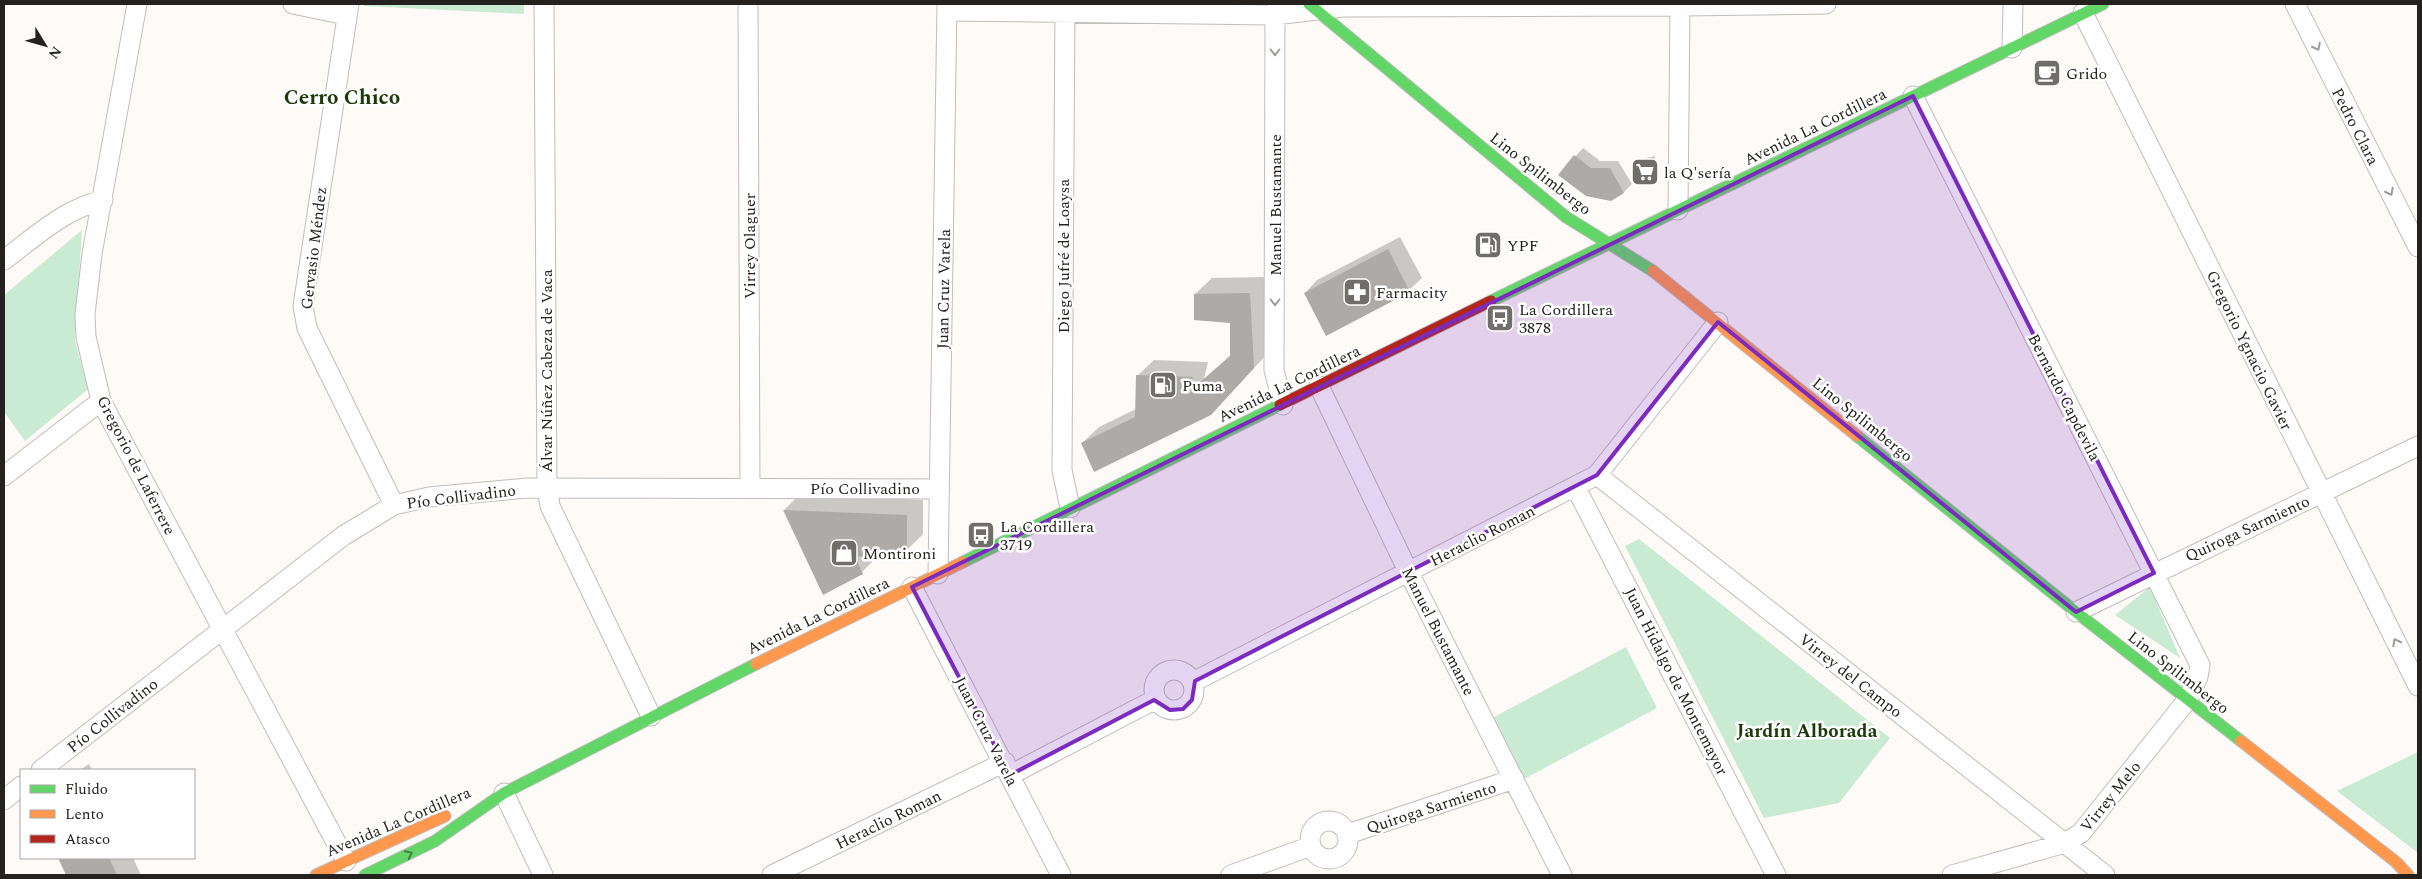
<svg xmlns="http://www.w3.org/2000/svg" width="2422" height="879" font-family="Spectral,serif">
  <rect width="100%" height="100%" fill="#fdfaf7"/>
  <path fill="#caebd3" d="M 364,4 L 524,4 L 524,14 L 364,6 Z
    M 82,230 L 75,341 L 88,389 L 25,441 L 4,412 L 4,295 Z
    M 1639,539 L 1890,738 L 1839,803 L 1764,818 L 1625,546 Z
    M 2150,587 L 2180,658 L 2115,615 Z
    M 1626,647 L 1657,708 L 1524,779 L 1492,718 Z
    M 2418,752 L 2418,853 L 2337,791 Z"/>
  <path fill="#0003" d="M 1583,148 L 1600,161 L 1618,161 L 1632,184 L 1624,192 L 1560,174 Z
    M 1655,156 L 1656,175 L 1652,179 L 1635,163 L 1638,160 Z
    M 1400,237 L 1422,278 L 1409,290 L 1305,293 L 1317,280 Z
    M 1266,277 L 1270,351 L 1227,397 L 1082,443 L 1099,427 L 1136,409 L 1137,376 L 1154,360 L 1208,362 L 1204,379 L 1231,355 L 1231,322 L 1195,294 L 1212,278 Z
    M 800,494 L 923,500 L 923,534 L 907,550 L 877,553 L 878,556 L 862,572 L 824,593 L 784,510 Z
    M 89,764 L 92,770 L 80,770 Z
    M 59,858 L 133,858 L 141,875 L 68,875 Z"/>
  <path fill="#adaaa7" d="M 1574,155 L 1591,168 L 1610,168 L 1624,193 L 1611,201 L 1586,196 L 1558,175 Z
    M 1652,159 L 1653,180 L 1645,185 L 1633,163 Z
    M 1388,249 L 1410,292 L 1326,336 L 1304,293 Z
    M 1250,293 L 1254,368 L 1211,415 L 1094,472 L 1081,443 L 1135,417 L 1136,375 L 1193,377 L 1189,392 L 1230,356 L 1230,323 L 1194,320 L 1194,294 Z
    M 783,510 L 907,515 L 907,552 L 855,557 L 863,574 L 823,595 Z
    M 58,858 L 109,858 L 117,875 L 66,875 Z"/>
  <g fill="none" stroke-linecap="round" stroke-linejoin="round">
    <g stroke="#c0bdba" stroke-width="21">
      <path id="street" d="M 137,4 L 92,254 L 85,314 L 86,337 L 101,401 L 346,861
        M 293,4 L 346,15
        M 349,4 L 303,306 L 307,328 L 394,505
        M 544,4 L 547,487 L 550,506 L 651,716
        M 748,4 L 750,488
        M 1065,4 L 1062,470 L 1070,508
        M 2295,4 L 2418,247
        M 1278,5 L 1275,15 L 1274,370 L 1283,405
        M 947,11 L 1275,15 L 1343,7 L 1680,6 L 1826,4
        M 2083,13 L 2418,686
        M 2012,48 L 2013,4
        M 1913,96 L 2200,665 L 2198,677 L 2188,699 L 2081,833 L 2065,843 L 1952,875
        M 1678,210 L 1680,4
        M 4,260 C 35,237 64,209 103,200
        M 1319,386 L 1408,571 L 1562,875
        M 1597,475 L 2105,875
        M 4,476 L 101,401
        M 1576,488 L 1776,875
        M 938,574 L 947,4
        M 912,587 L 1061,875
        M 2076,612 L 2418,446
        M1154 690a20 20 0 1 1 40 0a20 20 0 1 1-40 0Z
        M 1193,682 L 1597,475 L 1718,322
        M 41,770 L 343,536 L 394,505 L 429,497 L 528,488 L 940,489
        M 1010,775 L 1156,699
        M 504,793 L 543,875
        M 4,800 L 21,786
        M1310 840a19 19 0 1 1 38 0a19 19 0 1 1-38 0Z
        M 1348,834 L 1514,779
        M 772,875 L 1005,762
        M 1231,875 L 1311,846"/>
    </g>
    <g stroke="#c0bdba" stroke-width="13">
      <path id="fast" d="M 1309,4 L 1566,217 L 1653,271
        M 1491,301 L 2103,4
        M 1857,436 L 2076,612 L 2241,741
        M 963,562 L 1280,405
        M 365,875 L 435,841 L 504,793 L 756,664"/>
    </g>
    <g stroke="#c0bdba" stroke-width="13">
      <path id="slow" d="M 1653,271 L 1857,436
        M 756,664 L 963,562
        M 2241,741 L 2396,862 L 2408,875
        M 316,875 L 445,816"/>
    </g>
    <g stroke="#c0bdba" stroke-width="13">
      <path id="jam" d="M 1280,405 L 1491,301"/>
    </g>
    <use href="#street" stroke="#fffefe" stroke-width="19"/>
    <use href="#fast" stroke="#63d668" stroke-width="11"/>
    <use href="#slow" stroke="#ff974d" stroke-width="11"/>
    <use href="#jam" stroke="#b3261e" stroke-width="11"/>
  </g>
  <defs><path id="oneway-chevron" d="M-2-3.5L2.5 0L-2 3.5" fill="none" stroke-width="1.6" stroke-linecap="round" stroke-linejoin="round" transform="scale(1.25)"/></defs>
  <g stroke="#9c9b99">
    <use href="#oneway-chevron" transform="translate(2317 47) rotate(63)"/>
    <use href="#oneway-chevron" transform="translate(1275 52) rotate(90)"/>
    <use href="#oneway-chevron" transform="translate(2390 192) rotate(63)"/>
    <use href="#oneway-chevron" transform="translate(1275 302) rotate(90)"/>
    <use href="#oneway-chevron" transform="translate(2396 642) rotate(-117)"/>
  </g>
  <use stroke="#447c43" href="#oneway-chevron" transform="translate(409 854) rotate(-26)"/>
  <path fill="#7b2cbf" fill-opacity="0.2" stroke="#7b2cbf" stroke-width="4" stroke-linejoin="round" d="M 1913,96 L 2154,573 L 2076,612 L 1718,322 L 1597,475 L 1195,681 L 1192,700 L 1183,709 L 1170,710 L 1154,700 L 1010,775 L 912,587 Z"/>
  <defs>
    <g id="cafe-square" transform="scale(1.4375)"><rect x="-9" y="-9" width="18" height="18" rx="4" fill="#706d6a" stroke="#fff"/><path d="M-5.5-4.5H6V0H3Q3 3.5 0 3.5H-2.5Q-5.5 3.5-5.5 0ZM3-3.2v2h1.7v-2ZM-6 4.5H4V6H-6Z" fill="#fff"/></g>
    <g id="supermarket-square" transform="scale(1.4375)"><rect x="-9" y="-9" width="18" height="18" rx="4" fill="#706d6a" stroke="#fff"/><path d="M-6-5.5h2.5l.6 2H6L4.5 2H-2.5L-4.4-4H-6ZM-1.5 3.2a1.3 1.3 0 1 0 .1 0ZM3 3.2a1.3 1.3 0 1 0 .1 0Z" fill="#fff"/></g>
    <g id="fuel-square" transform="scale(1.4375)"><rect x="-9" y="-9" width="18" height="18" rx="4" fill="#706d6a" stroke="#fff"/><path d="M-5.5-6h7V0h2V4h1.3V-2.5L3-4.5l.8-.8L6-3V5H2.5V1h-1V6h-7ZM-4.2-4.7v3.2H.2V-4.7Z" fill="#fff"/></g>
    <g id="pharmacy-square" transform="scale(1.4375)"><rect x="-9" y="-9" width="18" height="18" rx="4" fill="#706d6a" stroke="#fff"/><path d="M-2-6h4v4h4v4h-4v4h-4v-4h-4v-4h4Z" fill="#fff"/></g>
    <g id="bus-square" transform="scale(1.4375)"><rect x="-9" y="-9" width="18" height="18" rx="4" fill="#706d6a" stroke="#fff"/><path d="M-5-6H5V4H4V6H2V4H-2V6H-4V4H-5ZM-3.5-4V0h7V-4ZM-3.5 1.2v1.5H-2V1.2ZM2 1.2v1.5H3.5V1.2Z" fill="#fff"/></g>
    <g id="shop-square" transform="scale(1.4375)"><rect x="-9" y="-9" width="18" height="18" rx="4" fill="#706d6a" stroke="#fff"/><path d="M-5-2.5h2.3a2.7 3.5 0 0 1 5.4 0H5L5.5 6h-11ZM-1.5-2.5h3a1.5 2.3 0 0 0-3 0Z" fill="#fff"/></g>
  </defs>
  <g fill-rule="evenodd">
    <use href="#cafe-square" x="2047" y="73"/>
    <use href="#supermarket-square" x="1645" y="172"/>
    <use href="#fuel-square" x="1488" y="245"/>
    <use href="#pharmacy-square" x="1357" y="292"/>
    <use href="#bus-square" x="1500" y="318"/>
    <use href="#fuel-square" x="1163" y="385"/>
    <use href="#bus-square" x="981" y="535"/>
    <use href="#shop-square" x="844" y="553"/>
  </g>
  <g text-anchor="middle" stroke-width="5" stroke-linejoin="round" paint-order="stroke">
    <g font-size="16" fill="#24211e" stroke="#fff" text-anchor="start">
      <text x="2066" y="79">Grido</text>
      <text x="1664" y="178">la Q'sería</text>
      <text x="1507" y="251">YPF</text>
      <text x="1376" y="298">Farmacity</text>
      <text x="1519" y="315">La Cordillera<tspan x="1519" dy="18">3878</tspan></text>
      <text x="1182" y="391">Puma</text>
      <text x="1000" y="532">La Cordillera<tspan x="1000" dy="18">3719</tspan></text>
      <text x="863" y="559">Montironi</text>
    </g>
    <g font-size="16" fill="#24211e" stroke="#fff">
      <text transform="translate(1815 126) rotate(-26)" y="6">Avenida La Cordillera</text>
      <text transform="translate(2356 126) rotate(63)" y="6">Pedro Clara</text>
      <text transform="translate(1541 173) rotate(38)" y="6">Lino Spilimbergo</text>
      <text transform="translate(1275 205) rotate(-90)" y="6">Manuel Bustamante</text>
      <text transform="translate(749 246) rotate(-90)" y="6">Virrey Olaguer</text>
      <text transform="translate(313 248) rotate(-83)" y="6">Gervasio Méndez</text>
      <text transform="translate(1063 256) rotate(-90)" y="6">Diego Jufré de Loaysa</text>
      <text transform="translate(943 289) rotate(-89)" y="6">Juan Cruz Varela</text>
      <text transform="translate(2250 350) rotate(64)" y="6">Gregorio Ygnacio Gavier</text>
      <text transform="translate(546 371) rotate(-90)" y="6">Álvar Núñez Cabeza de Vaca</text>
      <text transform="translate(1289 383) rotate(-26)" y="6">Avenida La Cordillera</text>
      <text transform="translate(2065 397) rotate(63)" y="6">Bernardo Capdevila</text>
      <text transform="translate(1863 419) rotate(39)" y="6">Lino Spilimbergo</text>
      <text transform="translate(137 465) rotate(63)" y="6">Gregorio de Laferrere</text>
      <text x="865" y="494">Pío Collivadino</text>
      <text transform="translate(461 496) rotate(-7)" y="6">Pío Collivadino</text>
      <text transform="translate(2247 528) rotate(-25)" y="6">Quiroga Sarmiento</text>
      <text transform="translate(1482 535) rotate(-27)" y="6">Heraclio Roman</text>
      <text transform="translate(818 615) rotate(-26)" y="6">Avenida La Cordillera</text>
      <text transform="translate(1439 631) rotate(63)" y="6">Manuel Bustamante</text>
      <text transform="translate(2179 672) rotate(38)" y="6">Lino Spilimbergo</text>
      <text transform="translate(1851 675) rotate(38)" y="6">Virrey del Campo</text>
      <text transform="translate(1677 681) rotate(63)" y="6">Juan Hidalgo de Montemayor</text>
      <text transform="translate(112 715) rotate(-38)" y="6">Pío Collivadino</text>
      <text transform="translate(987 731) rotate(63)" y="6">Juan Cruz Varela</text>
      <text transform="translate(2110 796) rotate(-51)" y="6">Virrey Melo</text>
      <text transform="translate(1431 807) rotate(-18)" y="6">Quiroga Sarmiento</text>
      <text transform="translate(888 819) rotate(-26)" y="6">Heraclio Roman</text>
      <text transform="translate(398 821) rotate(-23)" y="6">Avenida La Cordillera</text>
    </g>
    <g font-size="19" font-weight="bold" fill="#1d3a0b" stroke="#fff">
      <text x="1807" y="737">Jardín Alborada</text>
    </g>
    <g font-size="21" font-weight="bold" fill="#1d3a0b" stroke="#fff">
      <text x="342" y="104">Cerro Chico</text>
    </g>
  </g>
  <rect width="2422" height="879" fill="none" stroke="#24211e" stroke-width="10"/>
  <rect x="20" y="769" width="175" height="90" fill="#ffffff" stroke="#a7a6a5"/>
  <rect x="30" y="785" width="25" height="8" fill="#63d668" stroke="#a7a6a5"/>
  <text x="65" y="794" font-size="15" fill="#24211e">Fluido</text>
  <rect x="30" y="810" width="25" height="8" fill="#ff974d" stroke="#a7a6a5"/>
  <text x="65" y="819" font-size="15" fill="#24211e">Lento</text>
  <rect x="30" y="835" width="25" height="8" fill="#b3261e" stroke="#a7a6a5"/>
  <text x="65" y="844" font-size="15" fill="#24211e">Atasco</text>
  <g transform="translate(45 45) rotate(127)" stroke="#ffffff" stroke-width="4" paint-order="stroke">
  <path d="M0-4L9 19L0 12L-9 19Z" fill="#24211e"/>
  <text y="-8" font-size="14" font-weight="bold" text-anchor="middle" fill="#24211e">N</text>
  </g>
</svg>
